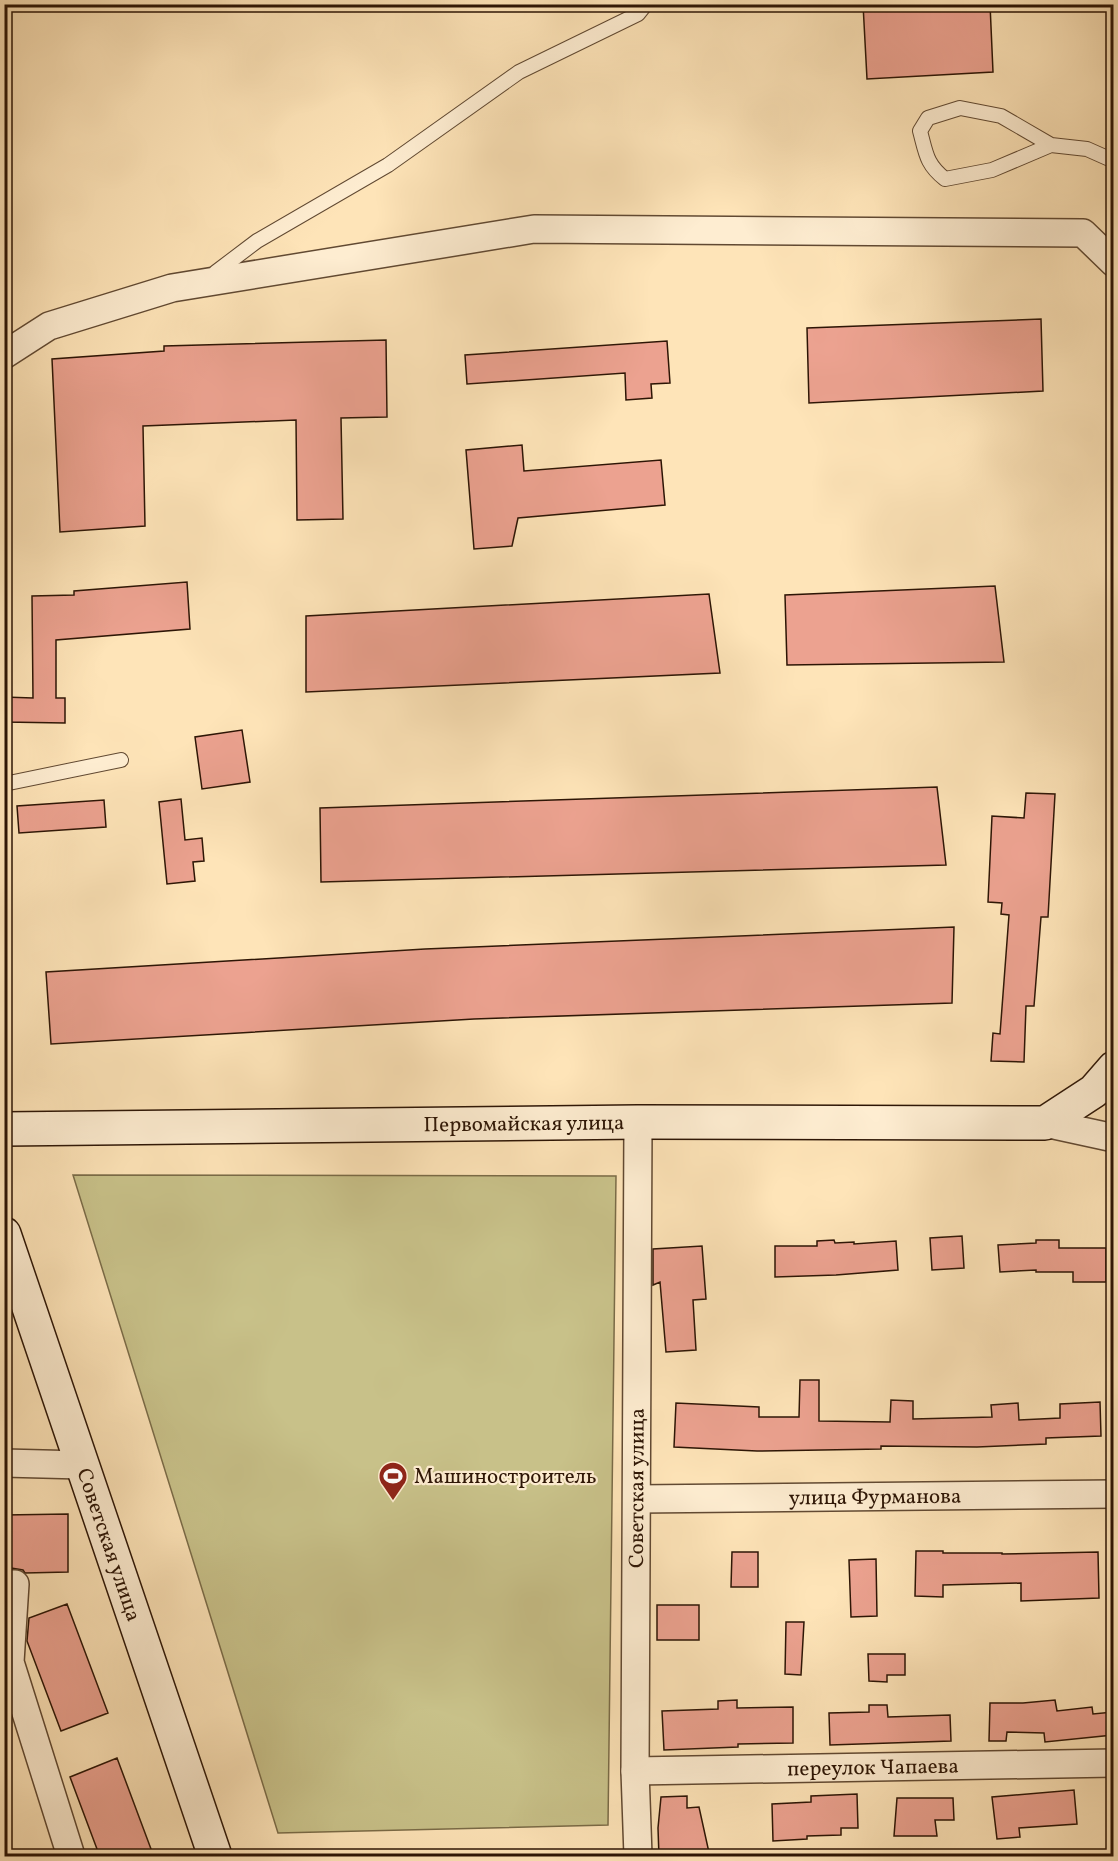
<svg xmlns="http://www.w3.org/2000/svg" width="1118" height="1861" font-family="Vollkorn,serif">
  <rect width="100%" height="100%" fill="#fee4b8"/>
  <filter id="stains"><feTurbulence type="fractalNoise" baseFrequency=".00333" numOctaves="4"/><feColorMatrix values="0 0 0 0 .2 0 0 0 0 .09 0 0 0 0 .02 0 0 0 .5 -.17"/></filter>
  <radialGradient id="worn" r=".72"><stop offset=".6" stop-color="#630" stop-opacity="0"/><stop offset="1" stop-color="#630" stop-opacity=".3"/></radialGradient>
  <path fill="#c8c189" stroke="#7a6b47" stroke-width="1.5" d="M 73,1175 L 616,1176 L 608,1825 L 278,1833 Z"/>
  <path fill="#eca290" stroke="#2d1505" stroke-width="1.5" d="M 863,4 L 990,4 L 993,72 L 867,79 Z
    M 1041,319 L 1043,391 L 809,403 L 807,328 Z
    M 386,340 L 387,417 L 341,418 L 343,519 L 297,520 L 296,420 L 143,426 L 145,526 L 60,532 L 52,359 L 164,351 L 164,346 Z
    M 667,341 L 670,383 L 651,384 L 652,398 L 626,400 L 625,373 L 467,384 L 465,355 Z
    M 522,445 L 524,471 L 661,460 L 665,505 L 518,518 L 512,546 L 474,549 L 466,450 Z
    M 187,582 L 190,629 L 56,640 L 56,698 L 65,698 L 65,723 L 4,722 L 4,697 L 33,698 L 32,596 L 74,595 L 74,591 Z
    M 995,586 L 1004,662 L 787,665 L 785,595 Z
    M 709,594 L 720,673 L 306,692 L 306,616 Z
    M 242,730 L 250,782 L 202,789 L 195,737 Z
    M 937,787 L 946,865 L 321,882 L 320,808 Z
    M 1026,793 L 1055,794 L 1048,917 L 1041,917 L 1034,1006 L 1026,1006 L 1024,1062 L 991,1061 L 993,1033 L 1000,1034 L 1009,915 L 1001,914 L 1002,903 L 988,902 L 992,816 L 1024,818 Z
    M 181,799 L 185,840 L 202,838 L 204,861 L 193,862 L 195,881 L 167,884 L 159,802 Z
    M 104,800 L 106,827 L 19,833 L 17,806 Z
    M 954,927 L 952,1003 L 474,1019 L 51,1044 L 46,972 L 425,949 Z
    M 962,1236 L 964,1268 L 932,1270 L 930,1238 Z
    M 834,1240 L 835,1243 L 854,1242 L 854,1244 L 896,1241 L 898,1270 L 836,1275 L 775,1277 L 775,1246 L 817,1246 L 817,1241 Z
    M 1036,1240 L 1059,1240 L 1059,1248 L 1106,1248 L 1106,1282 L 1073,1282 L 1073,1272 L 1036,1272 L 1036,1270 L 1000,1272 L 998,1245 L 1036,1243 Z
    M 702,1246 L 706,1299 L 693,1300 L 696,1350 L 666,1352 L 660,1282 L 653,1285 L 653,1249 Z
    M 800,1380 L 819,1380 L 819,1421 L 890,1422 L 891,1400 L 913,1401 L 913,1419 L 992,1417 L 991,1405 L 1018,1403 L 1019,1420 L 1060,1418 L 1060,1404 L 1100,1402 L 1101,1436 L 1046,1438 L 1046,1444 L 977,1447 L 881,1446 L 881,1449 L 757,1451 L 674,1447 L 676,1403 L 759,1407 L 759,1417 L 799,1417 Z
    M 68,1514 L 68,1572 L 25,1573 L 23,1570 L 11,1568 L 11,1558 L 4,1558 L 4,1515 Z
    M 916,1551 L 943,1551 L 943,1553 L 1002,1553 L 1002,1554 L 1098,1552 L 1099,1598 L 1021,1601 L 1021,1583 L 943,1585 L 943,1597 L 915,1596 Z
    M 732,1552 L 758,1552 L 758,1587 L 731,1587 Z
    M 876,1559 L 877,1616 L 851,1617 L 849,1560 Z
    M 67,1604 L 108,1713 L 61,1731 L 27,1641 L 29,1618 Z
    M 657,1605 L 699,1605 L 699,1640 L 657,1640 Z
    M 786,1622 L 804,1622 L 801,1675 L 785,1674 Z
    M 868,1654 L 905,1654 L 905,1675 L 887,1675 L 887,1682 L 869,1681 Z
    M 737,1700 L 737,1708 L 793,1707 L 793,1743 L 738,1744 L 738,1747 L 664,1750 L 662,1711 L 718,1709 L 718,1701 Z
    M 1055,1700 L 1057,1711 L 1092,1707 L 1093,1714 L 1113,1712 L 1113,1735 L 1045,1742 L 1044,1733 L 1007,1732 L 1006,1741 L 989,1741 L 990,1703 L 1023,1703 Z
    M 869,1705 L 887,1705 L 888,1717 L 950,1715 L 951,1741 L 830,1745 L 829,1713 L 869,1712 Z
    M 117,1758 L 154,1857 L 100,1857 L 70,1777 Z
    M 1074,1790 L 1077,1824 L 1019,1828 L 1020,1837 L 997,1839 L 992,1797 Z
    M 857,1794 L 858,1828 L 841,1828 L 841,1835 L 807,1836 L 807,1839 L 773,1841 L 772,1804 L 811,1802 L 811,1796 Z
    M 687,1796 L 687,1808 L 699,1807 L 710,1857 L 659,1857 L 658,1828 L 661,1797 Z
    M 897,1798 L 953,1798 L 954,1820 L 935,1820 L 937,1836 L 894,1836 Z"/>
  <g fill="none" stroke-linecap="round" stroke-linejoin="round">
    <g stroke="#614932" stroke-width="16">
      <path id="lane" d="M 1051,145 L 992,170 L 945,179 C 926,164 926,153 920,131 L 928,118 L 960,108 L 1001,116 L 1051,145 L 1087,149 L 1114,161
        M 214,277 L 216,272 L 257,241 L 388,165 L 519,72 L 638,14 L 646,4
        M 4,784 L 121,760"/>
    </g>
    <g stroke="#614932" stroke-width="30">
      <g id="street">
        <path d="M 4,355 L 49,326 L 172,288 L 534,229 L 1083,233 L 1114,263"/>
        <path d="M 1045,1123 L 1114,1138"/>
        <path d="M 4,1463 L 82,1465"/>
        <path id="s1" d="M 637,1499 L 1114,1494"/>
        <path d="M 4,1584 L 15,1584 L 10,1662 L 71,1856"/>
        <path id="s2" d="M 635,1771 L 1114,1763"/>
        <path id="s3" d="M 638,1856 L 635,1771 L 638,1122"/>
      </g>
    </g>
    <g stroke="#2d1505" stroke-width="36">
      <g id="secondary">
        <path id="s4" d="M 4,1129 L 638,1122 L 1045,1123 L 1094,1091 L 1114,1068"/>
        <path id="s5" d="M 4,1234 L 215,1856"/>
      </g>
    </g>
    <use href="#lane" stroke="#feedd1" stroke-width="14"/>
    <use href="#street" stroke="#feedd1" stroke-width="27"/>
    <use href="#secondary" stroke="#feedd1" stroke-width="33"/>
  </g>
  <defs>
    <g id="stadium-pin" transform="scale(1.5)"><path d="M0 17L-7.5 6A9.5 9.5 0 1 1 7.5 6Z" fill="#8f2418" stroke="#feedd1"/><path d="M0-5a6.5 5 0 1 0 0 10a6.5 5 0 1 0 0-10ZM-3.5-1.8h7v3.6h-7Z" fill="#fff"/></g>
  </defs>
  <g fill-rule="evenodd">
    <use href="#stadium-pin" x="393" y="1476"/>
  </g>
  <g text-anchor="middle" stroke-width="4.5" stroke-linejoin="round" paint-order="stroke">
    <g font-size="21" fill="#2d1505" stroke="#feedd1">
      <text dy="7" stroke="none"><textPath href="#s4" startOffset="520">Первомайская улица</textPath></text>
      <text dy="7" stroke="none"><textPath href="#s3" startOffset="368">Советская улица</textPath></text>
      <text dy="7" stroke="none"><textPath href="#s1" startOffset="238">улица Фурманова</textPath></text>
      <text dy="7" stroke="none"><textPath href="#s5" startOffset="328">Советская улица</textPath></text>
      <text dy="7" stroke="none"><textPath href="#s2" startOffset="238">переулок Чапаева</textPath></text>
    </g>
    <g font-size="21" fill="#2d1505" stroke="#feedd1" text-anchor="start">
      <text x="414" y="1483">Машиностроитель</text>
    </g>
  </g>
  <rect width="1118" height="1861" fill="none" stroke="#fee4b8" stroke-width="24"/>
  <rect x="6" y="6" width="1106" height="1849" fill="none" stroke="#2d1505" stroke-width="3"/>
  <rect x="12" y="12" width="1094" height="1837" fill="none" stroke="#2d1505" stroke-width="1.5"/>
  <rect width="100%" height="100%" filter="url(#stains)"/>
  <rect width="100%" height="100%" fill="url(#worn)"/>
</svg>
